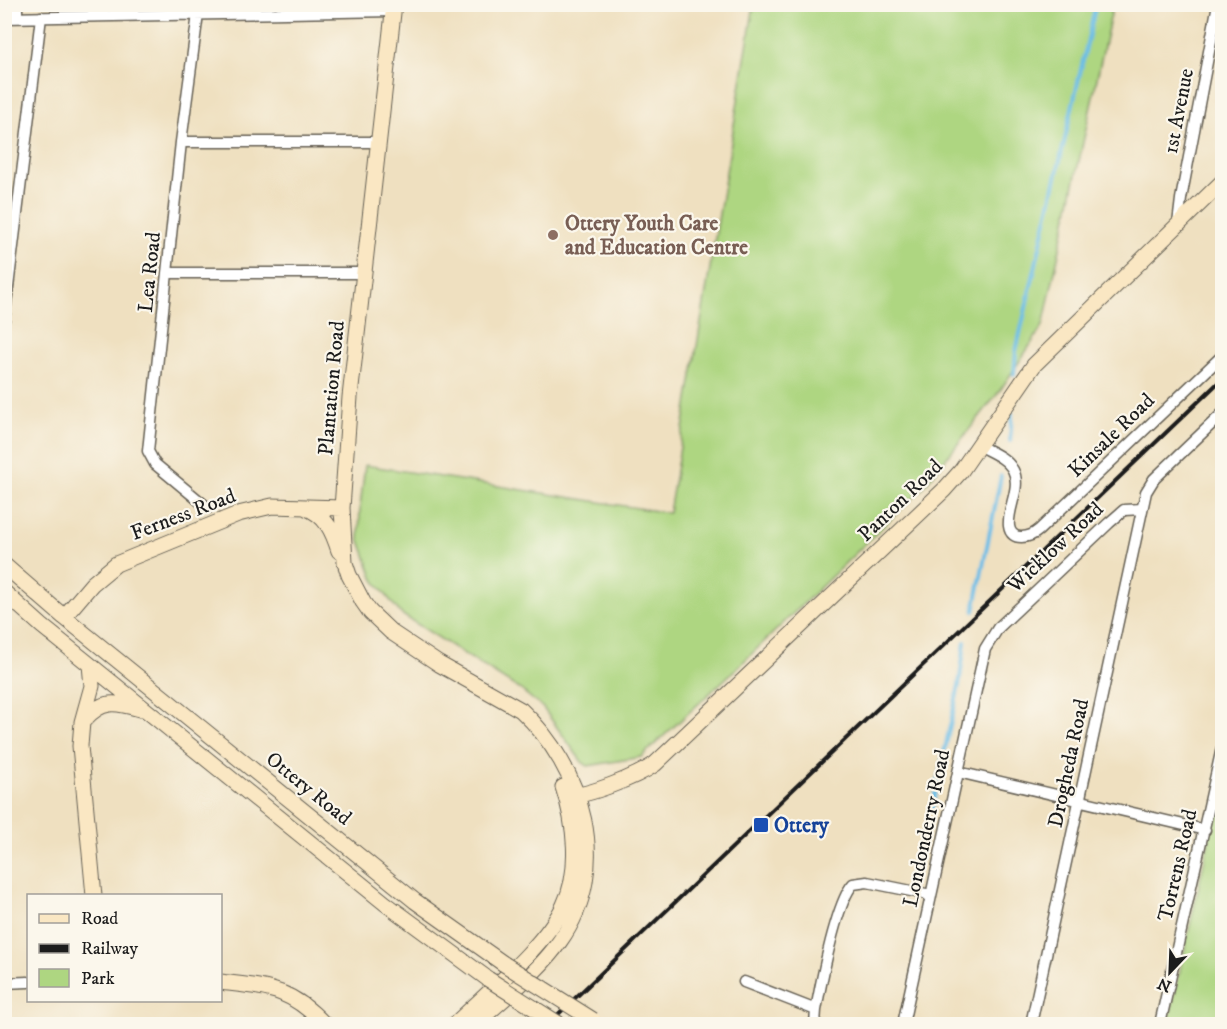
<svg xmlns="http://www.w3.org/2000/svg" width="1227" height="1029" font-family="'IM FELL DW Pica',serif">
  <rect width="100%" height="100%" fill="#fbf7ec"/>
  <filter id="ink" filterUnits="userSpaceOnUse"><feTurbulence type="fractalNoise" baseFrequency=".0167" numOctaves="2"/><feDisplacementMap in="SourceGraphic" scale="12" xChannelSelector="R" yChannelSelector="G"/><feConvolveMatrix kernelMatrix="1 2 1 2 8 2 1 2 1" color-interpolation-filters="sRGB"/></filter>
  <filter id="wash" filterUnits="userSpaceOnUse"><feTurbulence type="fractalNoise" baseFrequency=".008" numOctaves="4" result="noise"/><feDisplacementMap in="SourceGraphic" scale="24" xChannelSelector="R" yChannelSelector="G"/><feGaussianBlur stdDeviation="1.35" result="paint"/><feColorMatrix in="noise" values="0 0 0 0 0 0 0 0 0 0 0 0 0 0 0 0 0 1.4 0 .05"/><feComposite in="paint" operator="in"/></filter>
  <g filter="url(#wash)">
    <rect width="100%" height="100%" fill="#efe0c0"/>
    <path fill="#aed681" stroke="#65794e" stroke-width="1.5" d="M 754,5 L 1113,5 L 1043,326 L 999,392 L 922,489 L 736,669 L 641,757 L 588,766 L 582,762 L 543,708 L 521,690 L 401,614 L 374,580 L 359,538 L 360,507 L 365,465 L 669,513 Z
      M 1222,781 L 1222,1024 L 1168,1024 Z"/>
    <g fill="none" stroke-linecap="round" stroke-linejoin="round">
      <path stroke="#6bbde7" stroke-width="4" d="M 1014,374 L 1016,351 L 1096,4
        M 1010,441 L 1012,414
        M 974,611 L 1001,476
        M 932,808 L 959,685 L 965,642"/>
    </g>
  </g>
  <g filter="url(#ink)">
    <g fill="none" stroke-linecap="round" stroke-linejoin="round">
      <g stroke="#666155" stroke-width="13">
        <path id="street" d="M 17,4 L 17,17
          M 198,14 L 181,142 L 148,451 L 155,464 L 208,508
          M 4,18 L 393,11
          M 181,142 L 379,142
          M 1178,224 L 1181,199 L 1218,4
          M 168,273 L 363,273
          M 4,320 L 41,17
          M 978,445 C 990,452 1006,457 1013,470 C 1022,487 1007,508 1009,526 C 1011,543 1031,537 1039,530 L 1222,356
          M 958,772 L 1205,830
          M 744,982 L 816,1010 L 815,1024
          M 4,983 L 28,982
          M 816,1010 C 821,983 836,903 853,884 L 867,882 L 931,895
          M 903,1024 L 985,649 L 998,628 L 1109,523 L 1124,510 L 1142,509
          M 1031,1024 L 1146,492 L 1154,479 L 1222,414
          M 1160,1024 L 1222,748"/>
      </g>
      <g stroke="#666155" stroke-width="17">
        <path id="secondary" d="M 394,4 L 350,397 L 342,508 L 345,563 L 349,575 L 363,602 L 370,612 L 391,632 L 439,664 L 521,710 C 583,768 613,867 560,941 C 538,973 503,998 476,1024
          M 306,508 C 326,515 333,532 339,551
          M 4,565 L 64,617 L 415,901 L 504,964
          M 4,592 L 42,626 L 386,904 L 488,979
          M 64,617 L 92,584 L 116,564 L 238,514 L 272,506 L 342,508
          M 90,665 L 92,686 L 82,722 L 80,746 L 94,896
          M 84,720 C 102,699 115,702 140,709
          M 566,796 C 587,797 638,776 655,764 L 944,490 L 961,471 L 1034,365 L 1222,182
          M 220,982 C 268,988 289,987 324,1024
          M 455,1024 C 487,993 546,945 564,905 C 581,870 575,823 563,787"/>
      </g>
      <use href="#street" stroke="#fff" stroke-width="10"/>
      <use href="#secondary" stroke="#fae7c3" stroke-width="15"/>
      <path stroke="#1c1c1c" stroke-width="4" d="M 548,1024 L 1222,379"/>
      <g stroke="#666155" stroke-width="17" stroke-linecap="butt">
        <path id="secondary-bridge" d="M 504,964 L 593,1020
          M 488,979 L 559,1024"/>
      </g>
      <use href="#secondary-bridge" stroke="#fae7c3" stroke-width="15"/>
    </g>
  </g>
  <circle fill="#8d6e63" stroke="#fbf7ec" stroke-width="2" cx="553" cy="235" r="6"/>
  <rect fill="#1a4fb4" stroke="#fbf7ec" stroke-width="2" x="753" y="817" width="16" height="16" rx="3"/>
  <g text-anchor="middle" stroke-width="4.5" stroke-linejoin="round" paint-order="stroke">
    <g font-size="21" fill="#1c1c1c" stroke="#fbf7ec">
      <text transform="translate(1178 111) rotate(-79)" y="7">1st Avenue</text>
      <text transform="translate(149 272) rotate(-84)" y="7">Lea Road</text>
      <text transform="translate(331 388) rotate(-85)" y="7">Plantation Road</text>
      <text transform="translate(1111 435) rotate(-44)" y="7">Kinsale Road</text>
      <text transform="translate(900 500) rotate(-44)" y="7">Panton Road</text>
      <text transform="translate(183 514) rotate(-21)" y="7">Ferness Road</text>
      <text transform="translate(1055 547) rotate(-43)" y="7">Wicklow Road</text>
      <text transform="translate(1068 763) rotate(-78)" y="7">Drogheda Road</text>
      <text transform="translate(309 788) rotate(39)" y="7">Ottery Road</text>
      <text transform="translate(926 828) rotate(-78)" y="7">Londonderry Road</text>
      <text transform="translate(1177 865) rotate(-77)" y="7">Torrens Road</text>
    </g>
    <g font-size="21" font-weight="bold" fill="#785e54" stroke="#fbf7ec" text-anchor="start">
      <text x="565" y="230">Ottery Youth Care<tspan x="565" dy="24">and Education Centre</tspan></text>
    </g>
    <g font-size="21" font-weight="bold" fill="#164399" stroke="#fbf7ec" text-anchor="start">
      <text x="774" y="832">Ottery</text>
    </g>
  </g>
  <rect width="1227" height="1029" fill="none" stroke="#fbf7ec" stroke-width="24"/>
  <rect x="27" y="894" width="195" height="108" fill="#fbf7ec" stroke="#a29f99" stroke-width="1.5"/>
  <rect x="39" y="914" width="30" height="9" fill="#fae7c3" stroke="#a29f99" stroke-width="1.5"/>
  <text x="81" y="924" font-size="18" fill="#1c1c1c">Road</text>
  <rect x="39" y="944" width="30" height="9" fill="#1c1c1c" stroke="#a29f99" stroke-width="1.5"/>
  <text x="81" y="954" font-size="18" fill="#1c1c1c">Railway</text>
  <rect x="39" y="969" width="30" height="18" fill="#aed681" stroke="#a29f99" stroke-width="1.5"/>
  <text x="81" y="984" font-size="18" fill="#1c1c1c">Park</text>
  <g transform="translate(1170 972) rotate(203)" stroke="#fbf7ec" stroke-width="4.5" paint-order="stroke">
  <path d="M0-4.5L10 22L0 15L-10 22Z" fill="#1c1c1c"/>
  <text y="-9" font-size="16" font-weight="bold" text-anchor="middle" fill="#1c1c1c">N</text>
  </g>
</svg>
